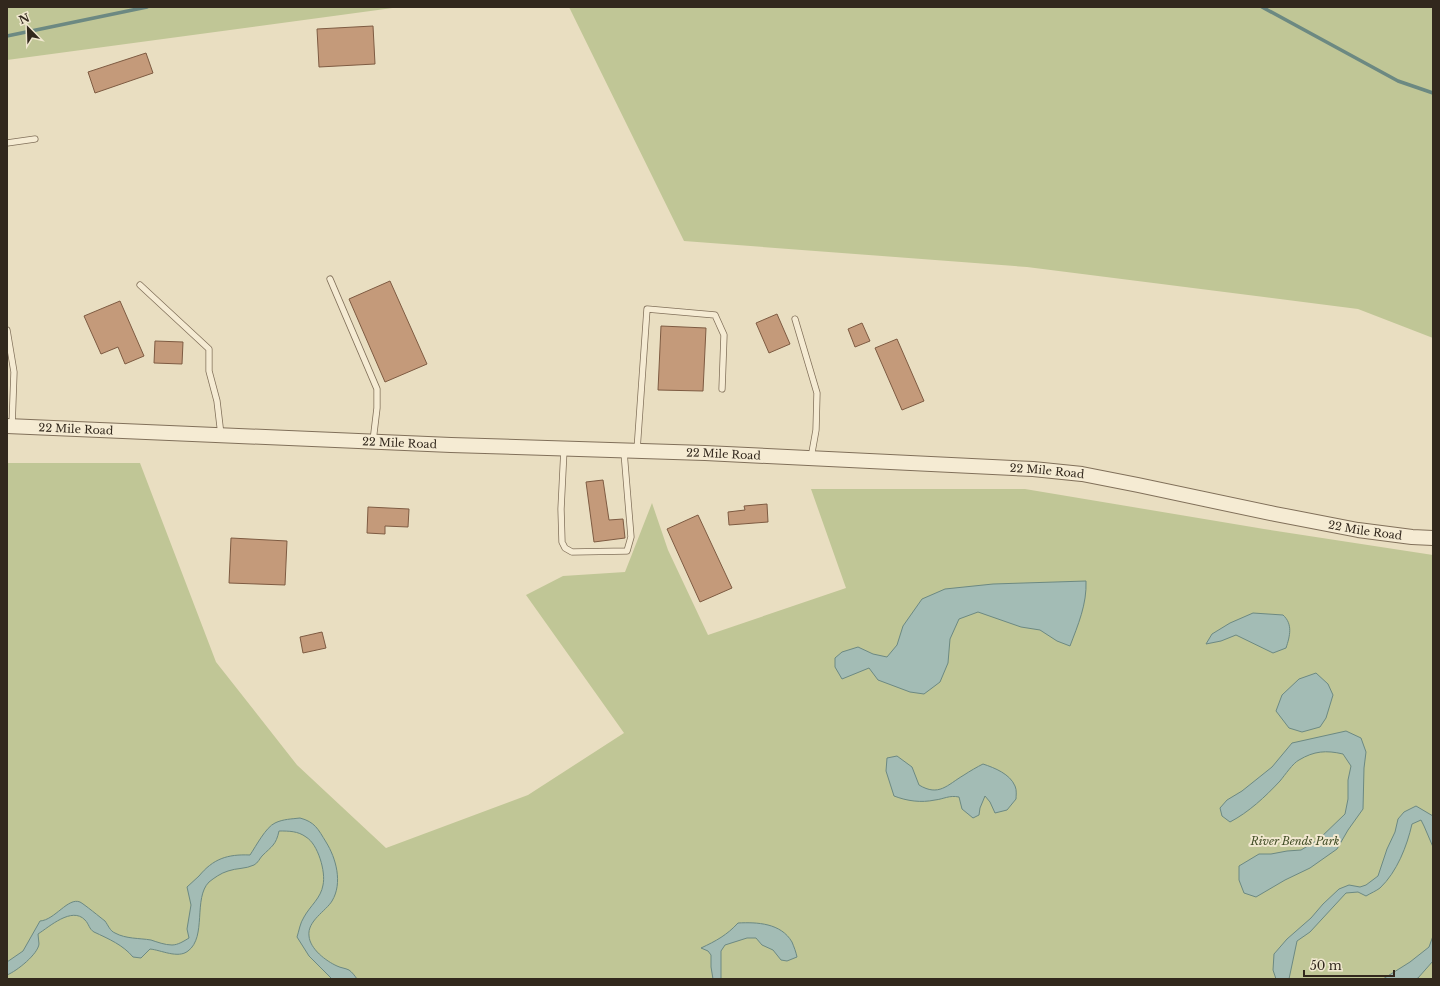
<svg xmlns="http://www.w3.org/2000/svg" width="1440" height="986" font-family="'Libre Baskerville',serif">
  <rect width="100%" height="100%" fill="#e9dec1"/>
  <path fill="#c0c696" d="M 7,7 L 400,7 L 7,60 Z
    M 569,7 L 1433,7 L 1433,338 L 1358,309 L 1027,267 L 684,241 Z
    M 7,463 L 140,463 L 216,662 L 297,765 L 386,848 L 528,795 L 624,733 L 526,595 L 563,576 L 625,572 L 652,503 L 668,550 L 708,635 L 846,588 L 811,489 L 1025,489 L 1264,529 L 1433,555 L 1433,979 L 7,979 Z"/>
  <path fill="#a3bcb5" stroke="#6c8982" d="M 1086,581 C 1087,604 1078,625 1070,646 L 1057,641 L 1040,630 L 1021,627 L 978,612 L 959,619 L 950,639 L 948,663 L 940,682 L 924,694 L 910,692 L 878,680 L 869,668 L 842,679 L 835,667 L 835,658 L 842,652 L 858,647 L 873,654 L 887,657 L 897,645 L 903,626 L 922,599 L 945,589 L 993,584 Z
    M 1253,613 L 1283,615 C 1293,624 1290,636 1286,648 L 1273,653 L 1236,635 L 1221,641 L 1206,644 L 1212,634 L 1230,623 Z
    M 1316,673 L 1328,684 L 1333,695 L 1326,718 L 1320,727 L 1302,732 L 1289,728 L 1276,711 L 1282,695 L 1299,679 Z
    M 1346,731 L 1361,738 L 1366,752 L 1364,768 L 1363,809 L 1348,830 L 1337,849 L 1310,868 L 1285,880 L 1256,897 L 1244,893 L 1239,880 L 1239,866 L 1259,854 L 1271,854 L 1287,851 L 1301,850 L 1318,840 L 1345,814 L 1348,799 L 1348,780 L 1351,766 L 1343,754 C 1326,750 1314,751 1299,760 C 1293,763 1285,775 1280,781 C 1265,797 1249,812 1230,822 L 1222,816 L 1220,808 L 1227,800 L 1242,791 L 1272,767 L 1292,743 Z
    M 897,756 L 912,767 L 919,785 C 939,797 947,785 964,775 C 970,771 977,767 983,764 C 995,768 1010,774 1015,786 C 1017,790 1016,796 1016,799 L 1007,810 L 995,813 L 990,802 L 985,796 L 980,808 L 979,815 L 973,818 L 962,809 L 959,797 C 949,795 944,799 935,800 C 921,803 907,801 894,796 L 886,771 L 887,758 Z
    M 1416,806 L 1433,816 L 1433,847 L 1424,826 L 1421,820 L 1412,824 C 1407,846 1397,872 1380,888 C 1376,891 1371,893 1366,896 L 1358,892 L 1346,893 L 1310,932 L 1297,941 L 1289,979 L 1276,979 L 1273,970 L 1274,954 L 1287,939 L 1311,918 L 1323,904 L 1339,889 L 1349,885 L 1360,887 L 1366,885 L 1378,876 L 1387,849 L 1395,832 L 1398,819 L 1404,812 Z
    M 300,818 C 315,822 318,829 326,842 C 336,858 343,883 332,901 C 326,911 307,921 309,936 C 310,949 326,961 337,966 C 341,968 345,968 349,970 C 352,972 355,976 357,979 L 332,979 L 309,956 L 297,937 C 299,931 300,923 304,917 C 310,906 321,898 323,885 C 326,872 318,844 306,837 C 298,831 289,831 279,831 C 276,845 272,846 262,856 C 260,858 258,863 254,865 C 246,869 236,868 228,871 C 221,873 214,878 209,882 C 193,898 207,937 188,951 C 178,959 161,950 150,949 L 141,958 L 133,957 C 123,945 109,939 94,932 C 89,929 89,924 85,920 C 72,906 49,927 38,934 C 38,937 39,941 39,944 C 38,954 17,971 7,975 L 7,962 L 23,951 L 40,921 C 55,920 68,897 80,902 C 84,904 101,918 105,921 C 108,925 110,931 115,933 C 126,939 139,938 151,940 C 157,942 165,945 172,945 C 178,945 184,941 189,938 L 187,929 L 191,905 L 187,887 C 191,883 195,880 199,876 C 213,859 227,854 250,855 C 256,846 266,827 275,823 C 283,819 292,819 300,818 Z
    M 738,923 C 757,922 781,923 792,942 C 794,947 796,952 797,957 L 787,961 L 781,960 L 773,950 L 762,945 L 756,938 L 747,938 L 725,945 L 721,951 L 721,979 L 713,979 L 711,967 L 711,955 L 708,951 L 701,948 C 716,941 727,935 738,923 Z
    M 1433,936 L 1433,961 L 1418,978 L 1416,979 L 1383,979 L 1410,962 L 1429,947 Z"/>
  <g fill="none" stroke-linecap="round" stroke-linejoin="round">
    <path stroke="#6c8982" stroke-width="3.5" d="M 1262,7 L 1398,81 L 1433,93
      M 7,36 L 147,7"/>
  </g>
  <path fill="#c49a7a" stroke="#7e5b42" d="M 373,26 L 375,64 L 319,67 L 317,29 Z
    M 146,53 L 153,73 L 95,93 L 88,72 Z
    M 390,281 L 427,364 L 385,382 L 349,299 Z
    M 120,301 L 144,356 L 125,364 L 118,347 L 101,354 L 84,316 Z
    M 777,314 L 790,344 L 769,353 L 756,323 Z
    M 862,323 L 870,341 L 855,347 L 848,329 Z
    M 661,326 L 706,328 L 703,391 L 658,390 Z
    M 897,339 L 924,401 L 902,410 L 875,348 Z
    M 155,341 L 183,342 L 182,364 L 154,363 Z
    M 603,480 L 609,520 L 623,519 L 625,538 L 594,542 L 586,482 Z
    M 767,504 L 768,522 L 729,525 L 728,512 L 745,510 L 744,506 Z
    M 368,507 L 409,509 L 408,527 L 385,526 L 385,534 L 367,533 Z
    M 698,515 L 732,588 L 700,602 L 667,529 Z
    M 231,538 L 287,541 L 285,585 L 229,583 Z
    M 322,632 L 326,648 L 303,653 L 300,637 Z"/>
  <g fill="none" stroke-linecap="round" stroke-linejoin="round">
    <g stroke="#81705a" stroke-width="7">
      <path id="service" d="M 7,143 L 35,139
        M 330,279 L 377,389 L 377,408 L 373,441
        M 140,285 L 209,349 L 209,371 L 217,401 L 221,435
        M 795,319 L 817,393 L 816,430 L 811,458
        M 7,330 L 14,372 L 12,426
        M 564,449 L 561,509 L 562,542 L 565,548 L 572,552 L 627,551 L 631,537 L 624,452
        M 637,450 L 647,309 L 715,315 L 724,335 L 722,389"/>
    </g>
    <g stroke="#81705a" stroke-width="16">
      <g id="tertiary">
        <path id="s1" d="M 7,426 L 451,445 L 705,453 L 1033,469 L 1082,474 L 1138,485 L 1275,514 L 1358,530 L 1412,537 L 1433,538"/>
      </g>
    </g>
    <use href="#service" stroke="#f5ebd3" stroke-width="5.5"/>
    <use href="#tertiary" stroke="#f5ebd3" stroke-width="14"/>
  </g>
  <g text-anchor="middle" stroke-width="4" stroke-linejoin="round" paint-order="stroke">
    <g font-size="11" fill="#32281d" stroke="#f1e8d0">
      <text dy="4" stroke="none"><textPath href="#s1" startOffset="69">22 Mile Road</textPath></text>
      <text dy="4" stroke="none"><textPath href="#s1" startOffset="393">22 Mile Road</textPath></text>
      <text dy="4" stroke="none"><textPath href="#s1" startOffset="717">22 Mile Road</textPath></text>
      <text dy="4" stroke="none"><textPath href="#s1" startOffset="1041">22 Mile Road</textPath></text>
      <text dy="4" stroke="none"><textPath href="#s1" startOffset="1365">22 Mile Road</textPath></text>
    </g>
    <g font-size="11" font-style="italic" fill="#424d26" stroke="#f1e8d0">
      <text x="1295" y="845">River Bends Park</text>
    </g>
  </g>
  <rect width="1440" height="986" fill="none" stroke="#32281d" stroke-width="16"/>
  <g transform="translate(28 28) rotate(337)" stroke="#f1e8d0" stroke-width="3" paint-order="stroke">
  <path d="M0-3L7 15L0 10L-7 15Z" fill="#32281d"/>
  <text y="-6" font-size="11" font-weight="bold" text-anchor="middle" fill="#32281d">N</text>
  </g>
  <path d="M1304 970v6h90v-6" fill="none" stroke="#32281d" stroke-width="2"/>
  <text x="1310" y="970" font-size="12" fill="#32281d" stroke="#f1e8d0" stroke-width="3" paint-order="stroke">50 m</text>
</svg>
